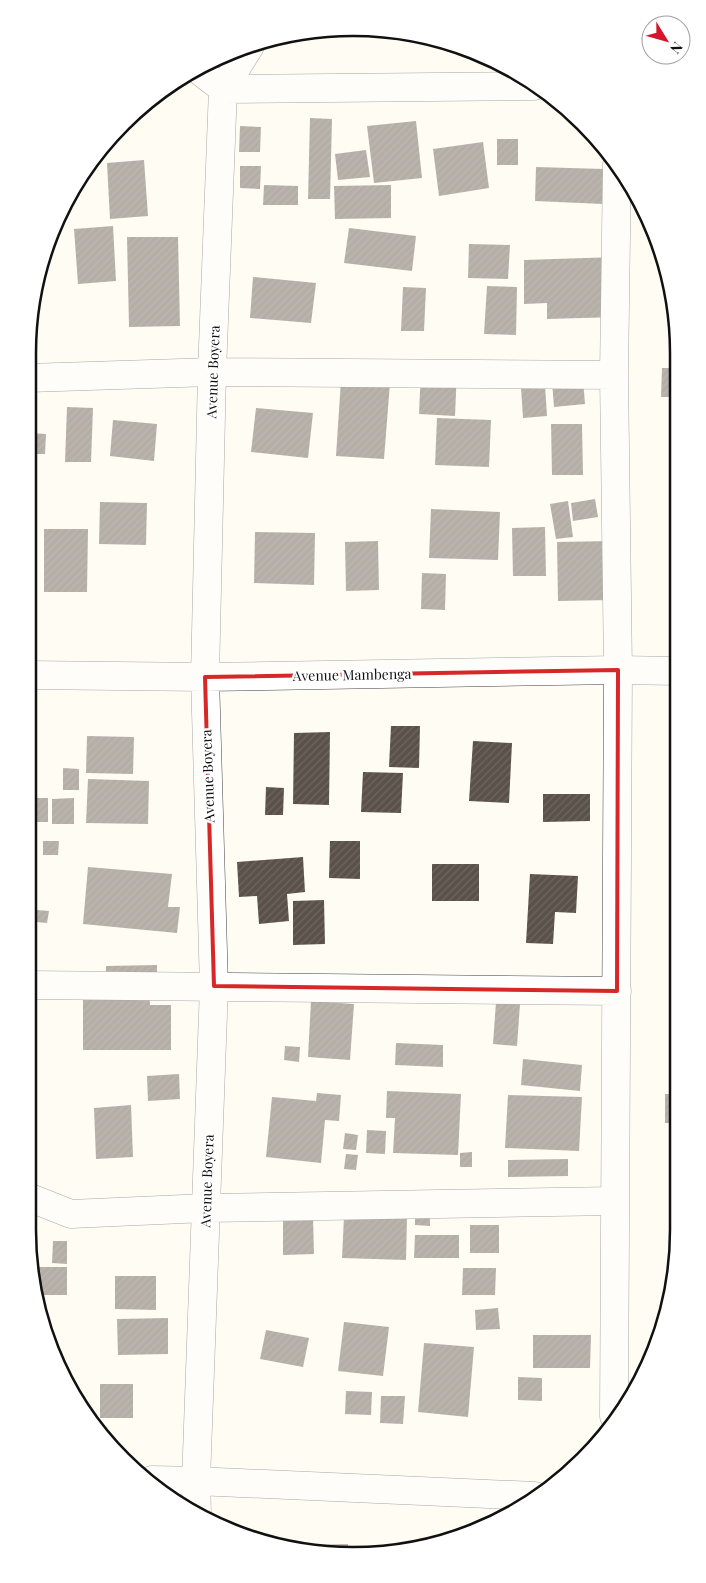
<svg xmlns="http://www.w3.org/2000/svg" width="706" height="1583" font-family="'Playfair Display',serif">
  <defs>
    <pattern id="building-hatch" width="6" height="6" patternUnits="userSpaceOnUse" patternTransform="scale(1.25)"><rect width="6" height="6" fill="#5b514b"/><path d="M-1 1l2-2M0 6l6-6M5 7l2-2" fill="none" stroke="#6e6661"/></pattern>
  </defs>
  <rect width="100%" height="100%" fill="#fffcf4"/>
  <path fill="url(#building-hatch)" d="M 310,118 L 332,119 L 330,199 L 308,199 Z
    M 416,121 L 422,178 L 374,183 L 367,126 Z
    M 240,126 L 261,127 L 260,152 L 239,152 Z
    M 497,139 L 518,139 L 518,165 L 497,165 Z
    M 483,142 L 489,188 L 439,196 L 433,149 Z
    M 366,150 L 370,177 L 338,180 L 335,154 Z
    M 144,160 L 148,216 L 110,219 L 107,163 Z
    M 240,166 L 261,166 L 260,189 L 240,188 Z
    M 536,167 L 604,169 L 603,204 L 535,201 Z
    M 264,185 L 298,186 L 298,205 L 263,205 Z
    M 391,185 L 391,218 L 335,219 L 334,186 Z
    M 113,226 L 116,281 L 78,284 L 74,229 Z
    M 349,228 L 416,236 L 412,271 L 344,263 Z
    M 127,237 L 178,237 L 180,326 L 129,327 Z
    M 469,244 L 510,245 L 508,279 L 468,278 Z
    M 616,257 L 618,317 L 547,319 L 547,303 L 524,304 L 524,260 Z
    M 253,277 L 316,283 L 311,323 L 250,318 Z
    M 487,286 L 517,287 L 516,335 L 484,334 Z
    M 403,287 L 426,288 L 424,331 L 401,331 Z
    M 421,368 L 457,369 L 455,416 L 419,414 Z
    M 662,368 L 676,368 L 676,397 L 661,397 Z
    M 583,379 L 585,404 L 554,407 L 552,382 Z
    M 341,380 L 390,383 L 384,459 L 336,456 Z
    M 545,385 L 547,416 L 523,418 L 521,388 Z
    M 67,407 L 93,408 L 91,462 L 65,462 Z
    M 256,408 L 313,413 L 308,458 L 251,452 Z
    M 437,418 L 491,420 L 489,467 L 435,465 Z
    M 113,420 L 157,424 L 154,461 L 110,456 Z
    M 551,424 L 582,424 L 583,475 L 552,475 Z
    M 28,433 L 46,434 L 45,454 L 28,454 Z
    M 595,499 L 598,517 L 573,521 L 571,503 Z
    M 568,501 L 573,537 L 556,539 L 550,504 Z
    M 100,502 L 147,503 L 146,545 L 99,544 Z
    M 431,509 L 500,512 L 498,560 L 429,558 Z
    M 545,527 L 546,576 L 513,576 L 512,528 Z
    M 44,529 L 88,529 L 87,592 L 44,592 Z
    M 255,532 L 315,533 L 314,585 L 254,583 Z
    M 378,541 L 379,590 L 346,591 L 345,542 Z
    M 613,541 L 613,600 L 558,601 L 557,542 Z
    M 422,573 L 446,574 L 445,610 L 421,609 Z
    M 391,726 L 420,726 L 419,768 L 389,767 Z
    M 330,732 L 329,805 L 293,804 L 294,733 Z
    M 87,736 L 134,737 L 133,774 L 86,773 Z
    M 473,741 L 512,743 L 509,803 L 469,801 Z
    M 63,768 L 79,769 L 79,790 L 63,790 Z
    M 676,771 L 677,771 L 677,813 L 674,813 Z
    M 363,772 L 403,773 L 401,813 L 361,812 Z
    M 88,779 L 149,781 L 148,824 L 86,823 Z
    M 266,787 L 284,788 L 283,815 L 265,815 Z
    M 543,794 L 590,794 L 590,821 L 543,822 Z
    M 28,798 L 48,798 L 48,822 L 28,822 Z
    M 74,798 L 74,824 L 52,824 L 52,799 Z
    M 43,841 L 59,841 L 58,855 L 43,855 Z
    M 330,841 L 360,841 L 360,879 L 329,878 Z
    M 303,857 L 305,892 L 287,894 L 289,921 L 259,924 L 257,896 L 239,897 L 237,862 Z
    M 432,864 L 479,864 L 479,901 L 432,901 Z
    M 88,867 L 172,874 L 168,907 L 180,907 L 177,933 L 83,924 Z
    M 530,874 L 578,876 L 576,913 L 555,912 L 553,944 L 526,943 Z
    M 324,900 L 325,944 L 293,945 L 293,901 Z
    M 37,910 L 49,911 L 47,923 L 36,922 Z
    M 157,965 L 157,983 L 106,984 L 106,966 Z
    M 83,991 L 149,991 L 150,1005 L 171,1005 L 171,1050 L 83,1050 Z
    M 311,1001 L 354,1004 L 350,1060 L 308,1057 Z
    M 496,1002 L 520,1004 L 517,1046 L 493,1044 Z
    M 28,1026 L 32,1026 L 30,1061 L 28,1061 Z
    M 396,1043 L 443,1045 L 443,1067 L 395,1065 Z
    M 285,1046 L 300,1047 L 299,1062 L 284,1060 Z
    M 523,1059 L 582,1065 L 580,1091 L 521,1085 Z
    M 179,1074 L 180,1099 L 148,1101 L 147,1076 Z
    M 387,1091 L 461,1094 L 458,1155 L 393,1153 L 395,1118 L 386,1118 Z
    M 317,1093 L 341,1095 L 339,1121 L 325,1120 L 321,1163 L 266,1157 L 272,1097 L 316,1101 Z
    M 665,1094 L 678,1094 L 678,1123 L 665,1123 Z
    M 508,1095 L 582,1097 L 579,1151 L 505,1148 Z
    M 131,1105 L 133,1157 L 96,1159 L 94,1108 Z
    M 367,1130 L 386,1131 L 385,1154 L 366,1153 Z
    M 345,1133 L 358,1135 L 356,1150 L 343,1149 Z
    M 472,1152 L 472,1167 L 460,1167 L 460,1153 Z
    M 346,1154 L 358,1155 L 356,1170 L 344,1169 Z
    M 568,1159 L 568,1176 L 508,1177 L 508,1160 Z
    M 415,1213 L 430,1213 L 430,1226 L 415,1225 Z
    M 344,1216 L 407,1218 L 406,1260 L 342,1258 Z
    M 313,1218 L 314,1254 L 283,1255 L 283,1219 Z
    M 470,1225 L 499,1225 L 499,1253 L 470,1253 Z
    M 415,1235 L 459,1235 L 459,1258 L 414,1258 Z
    M 53,1241 L 67,1241 L 67,1264 L 52,1263 Z
    M 34,1267 L 67,1267 L 67,1295 L 38,1295 Z
    M 463,1268 L 496,1268 L 495,1295 L 462,1295 Z
    M 115,1276 L 156,1276 L 156,1310 L 115,1309 Z
    M 498,1308 L 500,1329 L 476,1330 L 475,1310 Z
    M 168,1318 L 168,1354 L 118,1355 L 117,1319 Z
    M 344,1322 L 389,1327 L 383,1376 L 338,1371 Z
    M 266,1330 L 309,1338 L 303,1367 L 260,1359 Z
    M 533,1335 L 591,1335 L 590,1368 L 533,1368 Z
    M 424,1343 L 474,1347 L 468,1417 L 418,1412 Z
    M 518,1377 L 542,1378 L 542,1401 L 518,1400 Z
    M 100,1384 L 133,1384 L 133,1418 L 100,1418 Z
    M 346,1391 L 372,1392 L 371,1415 L 345,1414 Z
    M 381,1396 L 405,1396 L 403,1424 L 380,1423 Z
    M 348,1544 L 348,1549 L 308,1549 L 308,1545 Z"/>
  <g fill="none" stroke-linecap="round" stroke-linejoin="round">
    <g stroke="#444" stroke-width="29">
      <path id="street" d="M 197,69 L 223,89 L 534,86
        M 28,378 L 212,372 L 614,375
        M 28,675 L 205,677 L 618,670 L 677,671
        M 28,985 L 617,991
        M 28,1197 L 71,1214 L 206,1208 L 615,1201
        M 614,1416 L 618,670 L 614,375 L 617,165
        M 152,1480 L 196,1481 L 535,1496
        M 197,1514 L 196,1481 L 214,986 L 205,677 L 212,372 L 223,89 L 250,46"/>
    </g>
    <use href="#street" stroke="#fff" stroke-width="28"/>
  </g>
  <path d="M0 0H706V1583H0ZM 618,670 L 617,991 L 214,986 L 205,677 Z" fill="#fffcf4" fill-opacity=".55" fill-rule="evenodd"/>
  <path fill="none" stroke="#d62828" stroke-width="4" stroke-linejoin="round" d="M 618,670 L 617,991 L 214,986 L 205,677 Z"/>
  <g text-anchor="middle" stroke-width="5" stroke-linejoin="round" paint-order="stroke">
    <g font-size="14" fill="#111" stroke="#fff">
      <text transform="translate(213 372) rotate(-88)" y="5">Avenue Boyera</text>
      <text transform="translate(352 675) rotate(-1)" y="5">Avenue Mambenga</text>
      <text transform="translate(208 776) rotate(-92)" y="5">Avenue Boyera</text>
      <text transform="translate(207 1181) rotate(-88)" y="5">Avenue Boyera</text>
    </g>
  </g>
  <path d="M0 0H706V1583H0ZM353 36H353A317 317 0 0 1 670 353V1230A317 317 0 0 1 353 1547H353A317 317 0 0 1 36 1230V353A317 317 0 0 1 353 36Z" fill="#fff" fill-rule="evenodd"/>
  <path fill="none" stroke="#111" stroke-width="2.5" d="M353 36H353A317 317 0 0 1 670 353V1230A317 317 0 0 1 353 1547H353A317 317 0 0 1 36 1230V353A317 317 0 0 1 353 36Z"/>
  <g transform="translate(666 40) rotate(127)"><circle r="24" fill="#ffffff" stroke="#a0a0a0"/>
  <path d="M0-4L9 19L0 12L-9 19Z" fill="#d31629"/>
  <text y="-8" font-size="14" font-weight="bold" text-anchor="middle" fill="#111111">N</text>
  </g>
</svg>
